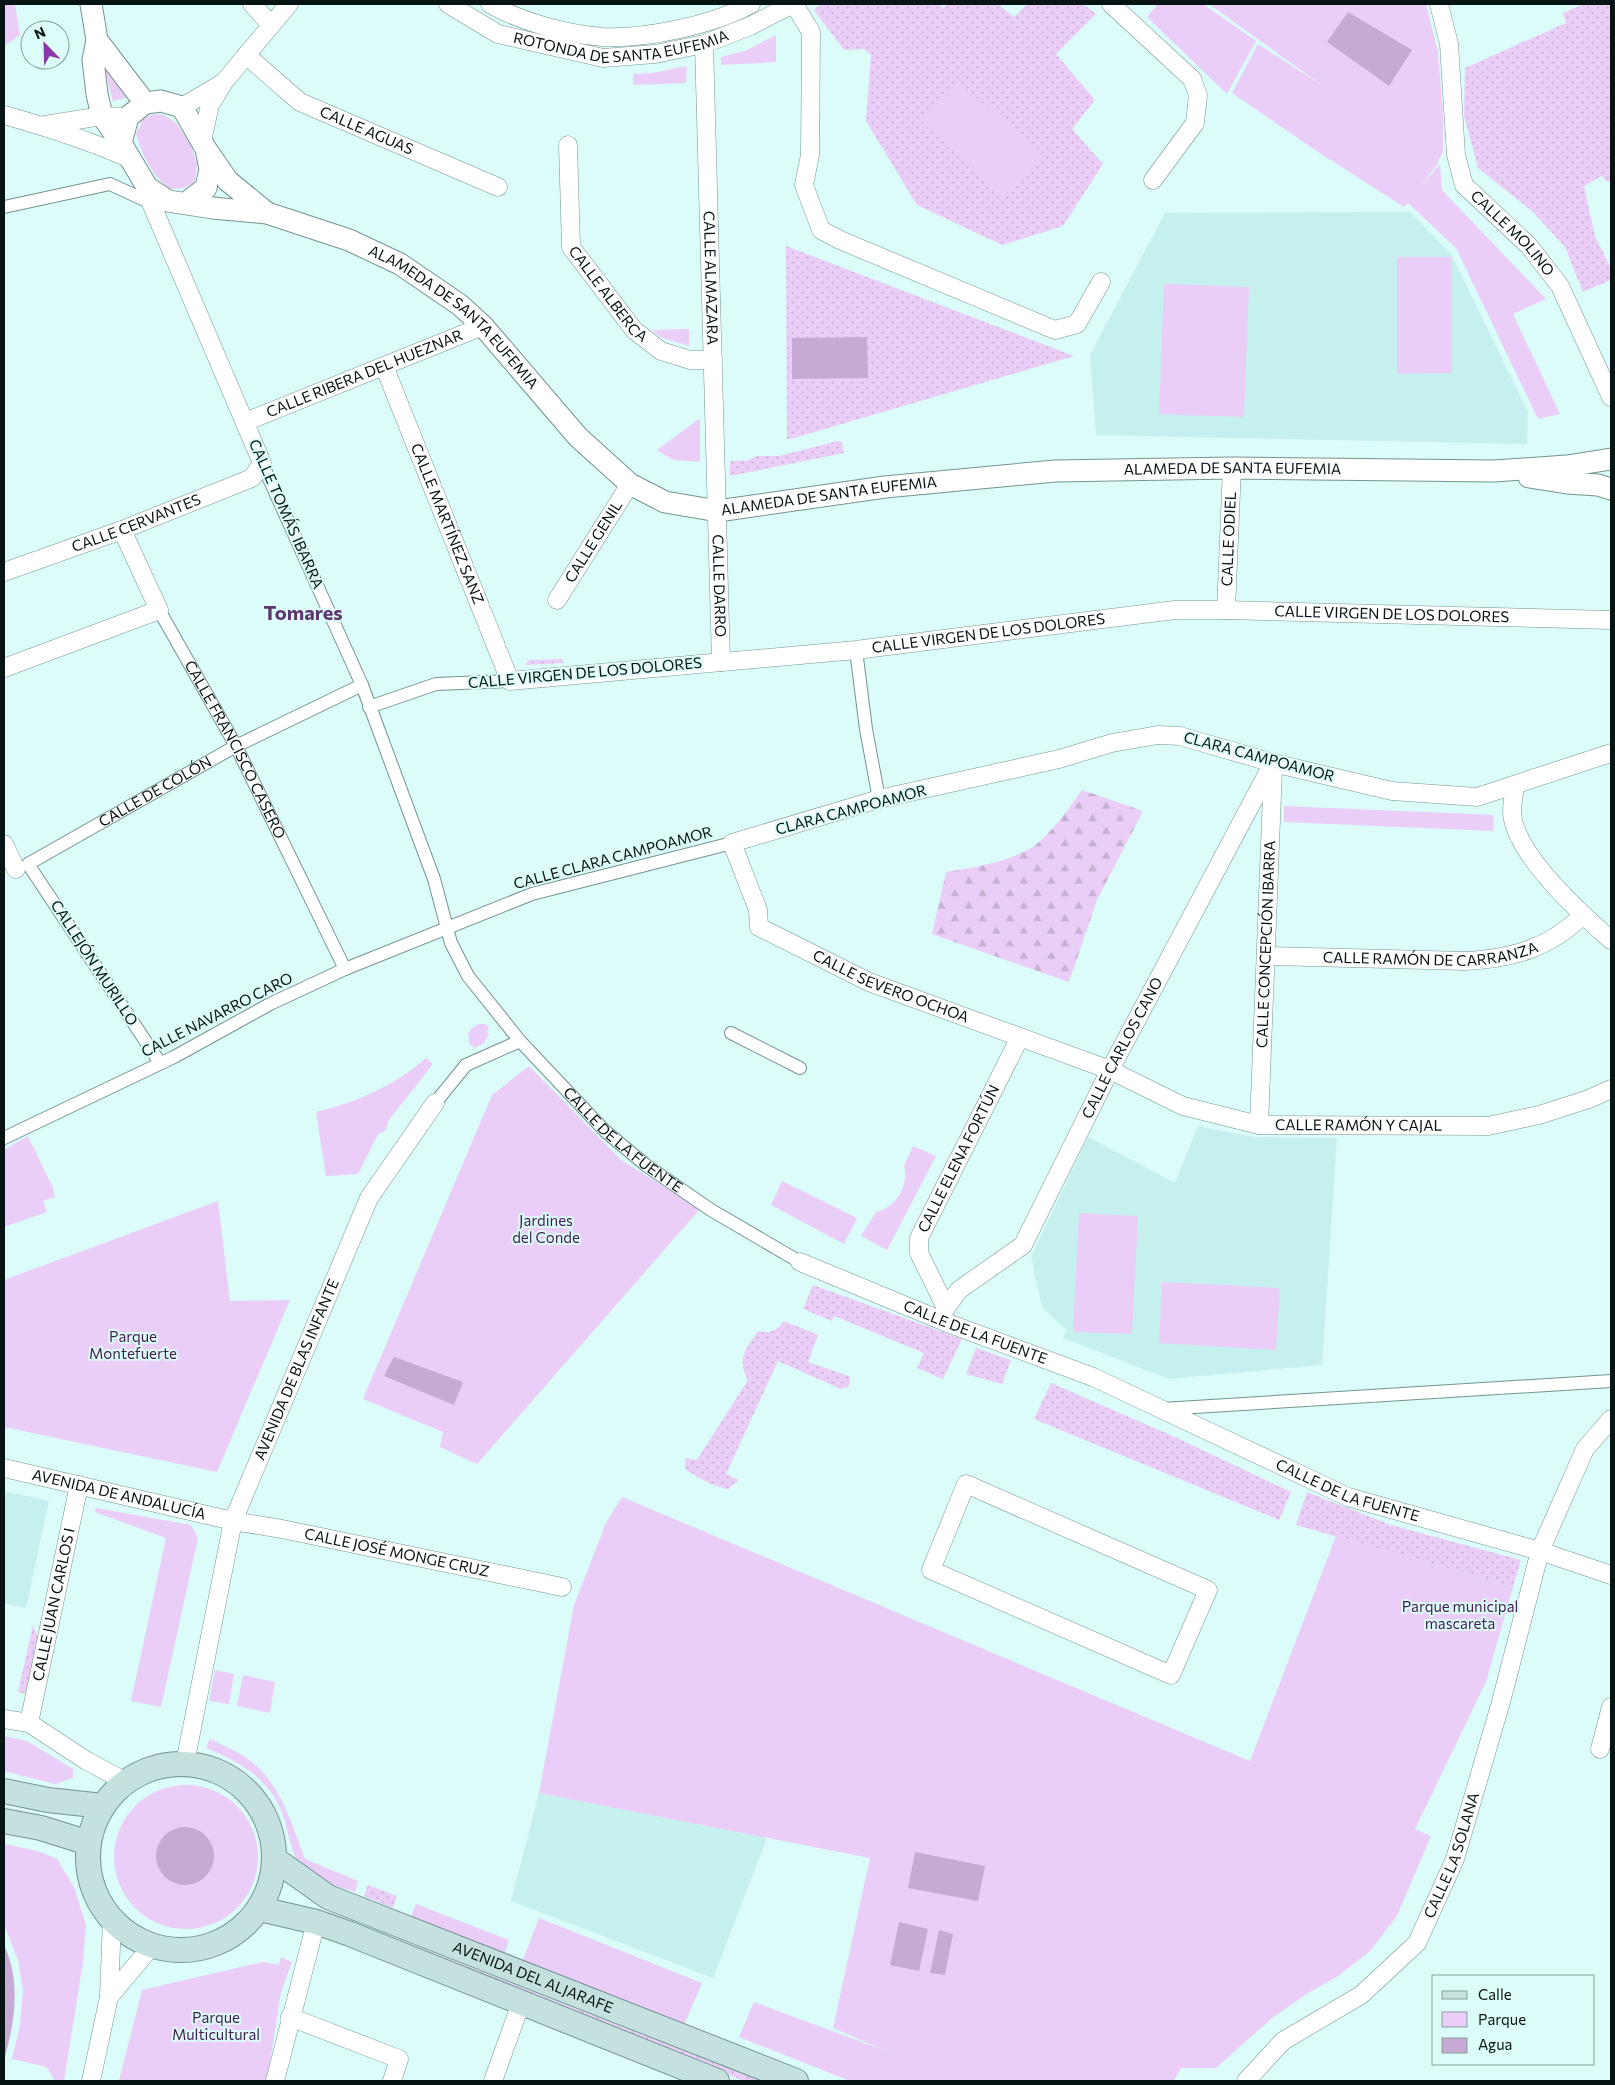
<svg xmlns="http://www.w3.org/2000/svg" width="1615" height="2085" font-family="Commissioner,sans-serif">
  <defs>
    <pattern id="grass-dots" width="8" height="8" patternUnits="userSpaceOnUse" patternTransform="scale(1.25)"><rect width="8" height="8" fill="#ebcef7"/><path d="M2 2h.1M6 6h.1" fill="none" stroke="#c8b0d3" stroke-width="1.8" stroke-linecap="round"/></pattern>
    <pattern id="forest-firs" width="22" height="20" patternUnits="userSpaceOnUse" patternTransform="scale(1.25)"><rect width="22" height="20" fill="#ebcef7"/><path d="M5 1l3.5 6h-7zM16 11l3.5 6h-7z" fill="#c8b0d3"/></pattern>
  </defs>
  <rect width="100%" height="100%" fill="#dbfcf9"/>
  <path fill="#c5f0ed" d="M 1410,212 L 1451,254 L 1528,412 L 1527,444 L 1096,435 L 1090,355 L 1165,213 Z
    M 1198,1126 L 1254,1137 L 1337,1138 L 1322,1365 L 1169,1379 L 1063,1338 L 1066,1330 L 1042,1307 L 1031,1256 L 1088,1137 L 1175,1183 Z
    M 4,1491 L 49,1501 L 26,1608 L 4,1603 Z
    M 539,1793 L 767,1838 L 713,1978 L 511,1901 Z"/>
  <path fill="url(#grass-dots)" d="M 821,4 L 939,4 L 943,8 L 948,4 L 998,4 L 1014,17 L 1027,4 L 1083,4 L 1096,14 L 1056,54 L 1095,100 L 1072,129 L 1103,164 L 1063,226 L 1002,245 L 917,205 L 866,121 L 871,55 L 864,49 L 844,50 L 814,10 Z
    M 1584,4 L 1611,4 L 1611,181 L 1607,182 L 1602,176 L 1584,186 L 1595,236 L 1611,269 L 1611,280 L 1583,292 L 1565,247 L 1532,211 L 1478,168 L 1464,116 L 1465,68 L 1566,23 L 1563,13 Z
    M 786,246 L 1074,356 L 787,440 Z
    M 838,441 L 842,442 L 844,453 L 730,476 L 730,461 L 747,461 L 757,456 L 779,456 Z
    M 562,659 L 563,663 L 525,665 L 529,660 Z
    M 813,1285 L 962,1339 L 943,1379 L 917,1368 L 924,1353 L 834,1316 L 832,1321 L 803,1309 Z
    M 784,1321 L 818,1335 L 808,1362 L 849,1376 L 850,1383 L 848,1387 L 841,1389 L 778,1361 L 726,1474 L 739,1480 L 728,1489 C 712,1486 698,1478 685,1469 L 685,1458 L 697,1460 L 748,1380 C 736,1359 746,1349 758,1331 C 770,1334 777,1331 784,1321 Z
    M 976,1348 L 1011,1360 L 1002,1384 L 966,1374 Z
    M 1051,1383 L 1175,1437 L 1291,1492 L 1279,1520 L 1034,1419 Z
    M 1307,1492 L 1391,1525 L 1521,1560 L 1513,1587 L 1296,1525 Z
    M 33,1625 L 40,1642 L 26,1694 L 18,1692 Z
    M 368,1885 L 397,1896 L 393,1908 L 364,1896 Z
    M 295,1899 L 722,2066 L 760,2081 L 744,2081 Z"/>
  <path fill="url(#forest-firs)" d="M 1082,790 L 1143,811 L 1097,900 L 1069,982 L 932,934 L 946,872 C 975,867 1005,863 1031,848 C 1048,838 1070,807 1082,790 Z"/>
  <path fill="#ebcef7" d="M 4,4 L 15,4 L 20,35 L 4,46 Z
    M 1158,4 L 1203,4 L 1256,41 L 1227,94 L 1147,17 Z
    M 1209,4 L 1426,4 L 1438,52 L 1443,113 L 1443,151 L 1436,166 L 1420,187 L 1440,164 L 1442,190 L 1546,299 L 1513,314 L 1560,414 L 1538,419 L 1456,248 L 1408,203 L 1404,207 L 1315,150 L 1232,93 L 1258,44 L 1323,86 Z
    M 776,35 L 776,62 L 721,65 L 721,57 L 745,51 Z
    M 101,59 L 130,97 L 113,101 Z
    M 687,66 L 686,83 L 633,85 L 633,74 L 653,73 Z
    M 960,83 L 1042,155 L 1002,196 L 922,122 Z
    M 154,114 L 164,115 L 176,123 L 190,143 L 197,164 L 195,182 L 184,188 L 170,189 C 151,174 143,157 136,134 L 143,119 Z
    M 1397,257 L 1452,257 L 1452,373 L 1397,374 Z
    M 1164,284 L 1249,287 L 1244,417 L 1159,414 Z
    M 689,329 L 689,346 L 660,337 L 652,330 Z
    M 700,418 L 700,462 L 673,460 L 657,450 Z
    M 1284,806 L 1494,815 L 1493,831 L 1284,822 Z
    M 479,1024 L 485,1024 L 489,1027 L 487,1032 L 489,1034 L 484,1043 L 475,1048 L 469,1044 L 469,1037 L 467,1035 L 473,1027 Z
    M 426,1058 L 433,1064 L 389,1120 L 385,1131 L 378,1134 L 358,1174 L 326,1176 L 316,1112 C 357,1102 394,1086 426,1058 Z
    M 529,1066 L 621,1160 L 700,1209 L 477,1464 L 440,1447 L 443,1432 L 363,1399 L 492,1095 Z
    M 28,1136 L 53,1188 L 55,1197 L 43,1201 L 47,1212 L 4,1227 L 4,1150 Z
    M 913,1146 L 936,1156 L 887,1250 L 861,1236 L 876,1212 C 895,1209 910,1184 904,1166 Z
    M 782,1181 L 857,1218 L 844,1244 L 771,1205 Z
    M 218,1201 L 230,1301 L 290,1300 L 217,1472 L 4,1427 L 4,1280 Z
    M 1079,1213 L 1138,1216 L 1132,1334 L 1073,1332 Z
    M 1162,1282 L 1280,1288 L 1276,1350 L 1159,1343 Z
    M 622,1497 L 1250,1761 L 1336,1536 L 1513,1587 L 1486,1682 L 1415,1829 L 1431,1836 L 1397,1916 L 1370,1951 L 1338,1976 L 1305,1995 L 1271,2019 L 1216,2068 L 1181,2068 L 1174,2080 L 1179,2081 L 850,2081 L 739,2037 L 754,2002 L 886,2051 L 833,2028 L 870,1858 L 539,1793 L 574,1605 L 606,1523 Z
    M 96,1508 L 191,1525 L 198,1538 L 161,1707 L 131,1701 L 166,1538 L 95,1512 Z
    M 215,1670 L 234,1674 L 229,1704 L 209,1701 Z
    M 243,1675 L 275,1682 L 270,1713 L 237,1706 Z
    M 4,1736 L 27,1741 L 73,1769 L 73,1778 L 55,1784 L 4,1771 Z
    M 210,1739 C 222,1745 234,1750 245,1757 C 281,1781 290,1821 305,1859 L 358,1881 L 355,1892 C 338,1886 316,1882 303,1868 C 291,1855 289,1834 284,1818 C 272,1780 240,1762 206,1748 Z
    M114 1857a72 72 0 1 1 144 0a72 72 0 1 1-144 0Z
    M 4,1844 L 38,1851 L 57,1859 L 74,1887 L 86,1925 L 83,1962 L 64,2081 L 55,2081 L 47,2067 L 12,2059 L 20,2025 L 23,1991 L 18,1960 L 4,1924 Z
    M 416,1904 L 509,1940 L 505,1953 L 501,1954 L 413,1918 L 412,1914 Z
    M 539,1918 L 702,1983 L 682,2030 L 522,1962 Z
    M 281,1957 L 292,1962 L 281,1992 L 267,2081 L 119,2081 L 142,1990 L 263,1962 L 279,1965 Z"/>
  <path fill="#c7a9d3" d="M 1348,12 L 1412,50 L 1389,86 L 1327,42 Z
    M 867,337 L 868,378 L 792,379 L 792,338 Z
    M 394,1357 L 463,1382 L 454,1405 L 384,1376 Z
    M156 1856a29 29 0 1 1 58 0a29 29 0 1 1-58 0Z
    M 915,1852 L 985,1866 L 978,1901 L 908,1888 Z
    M 899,1922 L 928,1929 L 919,1971 L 890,1965 Z
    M 939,1930 L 953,1934 L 945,1975 L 930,1973 Z
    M 4,1945 C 21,1981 15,2020 5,2057 Z"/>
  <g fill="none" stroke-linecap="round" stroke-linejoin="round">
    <g stroke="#759391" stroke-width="14">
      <g id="pedestrian">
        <path d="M 4,207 L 110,184 L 151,203"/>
        <path id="s1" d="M 262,463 L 362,685 L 434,879 L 451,943 L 468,976 L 520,1041 L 605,1131 L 647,1166 L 711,1210 L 800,1262"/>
        <path id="s2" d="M 159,610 L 236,746 L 345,969"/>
        <path d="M 856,650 L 866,729 L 879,799"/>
        <path d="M 369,707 L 436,684 L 510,681"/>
        <path d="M 731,1033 L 800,1068"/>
        <path id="s3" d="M 160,1063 L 28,864 L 236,746 L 362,685"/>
        <path d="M 435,1103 L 466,1065 L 520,1041"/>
        <path d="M 4,1138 L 174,1057 L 270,1004 L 345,969 L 532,894 L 732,843"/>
        <path d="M 1162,1409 L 1611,1381"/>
      </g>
    </g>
    <g stroke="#759391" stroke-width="19">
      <g id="minor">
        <path d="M 252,4 L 271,25"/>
        <path id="s4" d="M 448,4 L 498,34 L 603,58 L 655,54 L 704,44 L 750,26 L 793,4"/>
        <path d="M 490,4 C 522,22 565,34 603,37 C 645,39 714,25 751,4"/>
        <path d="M 794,4 L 811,32 L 810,155 L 804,185 L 821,230 L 840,240 L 1055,330 L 1077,324 L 1101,282"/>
        <path d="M 1111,4 L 1192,79 L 1198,95 L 1195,123 L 1153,180"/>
        <path id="s5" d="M 1439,4 L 1449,44 L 1456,155 L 1464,185 L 1529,246 L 1560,286 L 1611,397"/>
        <path id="s6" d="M 704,44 L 721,662"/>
        <path id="s7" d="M 246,55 L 300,102 L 498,187"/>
        <path d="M 182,107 L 221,84"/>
        <path d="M 4,115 C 47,127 90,141 131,159"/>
        <path d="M 45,125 L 102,116 L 128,117"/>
        <path d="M 202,141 L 210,105 L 224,82 L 289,4"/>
        <path id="s8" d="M 568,145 L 571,247 L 634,330 L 661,351 L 690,360 L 713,360"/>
        <path id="s9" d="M 384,366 L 510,681 L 856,650 L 1175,610 L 1226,610 L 1611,620"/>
        <path id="s10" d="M 245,422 L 483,326"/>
        <path id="s11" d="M 4,572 L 122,530 L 252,478 L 262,463 L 151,203 L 147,187"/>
        <path id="s12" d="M 557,600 L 630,484"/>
        <path id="s13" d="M 1226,610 L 1232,468"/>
        <path d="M 4,668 L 159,610 L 122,530"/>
        <path id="s14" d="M 1611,753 L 1477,797 L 1392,791 L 1273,763 L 1180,736 L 1158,735 L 1112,743 L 1059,759 L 879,799 L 732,843 L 758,910 L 759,927 L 869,982 L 1110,1070 L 1183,1106 L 1259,1125 L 1488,1126 L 1539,1115 L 1589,1099 L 1611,1089"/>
        <path d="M 1515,786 C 1514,794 1512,804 1512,812 C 1514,854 1581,914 1611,940"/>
        <path d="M 4,844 L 16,869"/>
        <path id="s15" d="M 1267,956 L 1466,961 C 1513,958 1548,949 1583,915"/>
        <path id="s16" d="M 1259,1125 L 1273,769"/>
        <path id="s17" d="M 800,1262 L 945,1322 L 1093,1377 L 1348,1497 L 1540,1551 L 1611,1575"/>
        <path id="s18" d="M 946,1308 L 959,1290 L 1023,1245 L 1110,1070 L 1273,763"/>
        <path id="s19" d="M 946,1308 L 919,1253 L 919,1238 L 1020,1037"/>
        <path id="s20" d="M 4,1468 L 233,1521 L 282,1529 L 562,1587"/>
        <path d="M 966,1484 L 1208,1590 L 1171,1675 L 931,1570 Z"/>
        <path d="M 4,1719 L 29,1723 L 87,1761 L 126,1782"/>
        <path id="s21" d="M 29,1723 L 79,1485"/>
        <path d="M 1600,1749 L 1611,1707"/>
        <path id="s22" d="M 185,1763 L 233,1521 L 369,1198 L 435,1103"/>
        <path d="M 109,1997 L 152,1946"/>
        <path d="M 290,2017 L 399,2059 L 392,2081"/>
        <path d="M 91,2081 L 109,1997 L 112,1920"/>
        <path d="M 275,2081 L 316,1922"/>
        <path d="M 493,2081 L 521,2003"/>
        <path id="s23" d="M 1246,2081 L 1283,2041 L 1361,1995 L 1417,1943 L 1455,1859 L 1501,1702 L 1540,1551 L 1585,1449 L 1611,1419"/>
      </g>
    </g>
    <g stroke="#759391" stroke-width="23">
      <g id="tertiary">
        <path d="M 91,4 L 97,40 L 93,60 L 97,94 L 102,116 L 121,143"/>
        <path d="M 97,40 L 145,103"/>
        <path d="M 208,152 L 228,181 L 267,213"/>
        <path id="s24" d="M 186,203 L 206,188 L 210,169 L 206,149 L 182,107 L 161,101 L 145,103 L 128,117 L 121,143 L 147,187 L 168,201 L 213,208 L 267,213 L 349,240 L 400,264 L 460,305 L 483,326 L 578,437 L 630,484 L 665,502 L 718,511 L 885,487 L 1055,471 L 1232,468 L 1494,471 L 1567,466 L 1611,459"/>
        <path d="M 1529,477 L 1567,483 L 1598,485 L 1611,489"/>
      </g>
    </g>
    <g stroke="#759391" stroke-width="26">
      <g id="secondary">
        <circle cx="181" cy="1857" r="93"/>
        <path d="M 4,1791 L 48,1800 L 103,1806"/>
        <path d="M 4,1821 L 41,1828 L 89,1843"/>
        <path id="s25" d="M 276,1860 L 328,1897 L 796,2081"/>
        <path d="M 260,1909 L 316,1922 L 350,1934 L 717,2081"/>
      </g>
    </g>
    <use href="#pedestrian" stroke="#fff" stroke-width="12"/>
    <use href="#minor" stroke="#fff" stroke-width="18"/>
    <use href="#tertiary" stroke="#fff" stroke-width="21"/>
    <use href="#secondary" stroke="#c4e0df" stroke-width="24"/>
  </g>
  <g text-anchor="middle" stroke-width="4" stroke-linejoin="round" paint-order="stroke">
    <g font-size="15" fill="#081313" stroke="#dbfcf9">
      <text dy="5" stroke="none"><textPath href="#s4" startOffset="184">ROTONDA DE SANTA EUFEMIA</textPath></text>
      <text dy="5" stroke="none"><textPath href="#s7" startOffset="144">CALLE AGUAS</textPath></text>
      <text dy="5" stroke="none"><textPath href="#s5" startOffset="252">CALLE MOLINO</textPath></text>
      <text dy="5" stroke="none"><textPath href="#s6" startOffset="234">CALLE ALMAZARA</textPath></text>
      <text dy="5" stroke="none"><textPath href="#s8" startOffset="162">CALLE ALBERCA</textPath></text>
      <text dy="5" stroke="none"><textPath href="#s24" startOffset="594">ALAMEDA DE SANTA EUFEMIA</textPath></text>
      <text dy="5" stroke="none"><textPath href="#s10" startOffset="129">CALLE RIBERA DEL HUEZNAR</textPath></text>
      <text dy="5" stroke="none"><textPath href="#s24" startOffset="1449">ALAMEDA DE SANTA EUFEMIA</textPath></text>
      <text dy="5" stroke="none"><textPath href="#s24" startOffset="1044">ALAMEDA DE SANTA EUFEMIA</textPath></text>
      <text transform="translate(286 514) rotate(66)" y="5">CALLE TOMÁS IBARRA</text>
      <text dy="5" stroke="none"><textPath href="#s11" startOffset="141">CALLE CERVANTES</textPath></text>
      <text dy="5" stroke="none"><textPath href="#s9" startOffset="170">CALLE MARTÍNEZ SANZ</textPath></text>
      <text dy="5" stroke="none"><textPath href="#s13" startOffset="71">CALLE ODIEL</textPath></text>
      <text dy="5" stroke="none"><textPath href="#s12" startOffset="69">CALLE GENIL</textPath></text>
      <text dy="5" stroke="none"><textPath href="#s6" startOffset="542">CALLE DARRO</textPath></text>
      <text dy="5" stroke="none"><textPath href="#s9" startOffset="1225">CALLE VIRGEN DE LOS DOLORES</textPath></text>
      <text dy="5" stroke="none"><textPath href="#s9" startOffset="820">CALLE VIRGEN DE LOS DOLORES</textPath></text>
      <text transform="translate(585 673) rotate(-5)" y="5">CALLE VIRGEN DE LOS DOLORES</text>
      <text dy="5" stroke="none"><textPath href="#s2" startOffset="159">CALLE FRANCISCO CASERO</textPath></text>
      <text transform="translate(1259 757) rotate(15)" y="5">CLARA CAMPOAMOR</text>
      <text dy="5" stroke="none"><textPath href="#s3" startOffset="385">CALLE DE COLÓN</textPath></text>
      <text transform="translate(851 810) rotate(-15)" y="5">CLARA CAMPOAMOR</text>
      <text transform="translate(613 858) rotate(-15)" y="5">CALLE CLARA CAMPOAMOR</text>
      <text dy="5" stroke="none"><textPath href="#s16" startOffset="181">CALLE CONCEPCIÓN IBARRA</textPath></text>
      <text dy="5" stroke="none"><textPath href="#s15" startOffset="164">CALLE RAMÓN DE CARRANZA</textPath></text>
      <text transform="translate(94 963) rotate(57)" y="5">CALLEJÓN MURILLO</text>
      <text dy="5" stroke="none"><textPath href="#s14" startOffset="1141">CALLE SEVERO OCHOA</textPath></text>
      <text transform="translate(217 1015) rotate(-27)" y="5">CALLE NAVARRO CARO</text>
      <text dy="5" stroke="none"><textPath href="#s18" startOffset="321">CALLE CARLOS CANO</textPath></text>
      <text dy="5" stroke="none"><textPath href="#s14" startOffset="1635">CALLE RAMÓN Y CAJAL</textPath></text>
      <text dy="5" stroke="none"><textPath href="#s1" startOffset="780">CALLE DE LA FUENTE</textPath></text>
      <text dy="5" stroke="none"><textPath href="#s19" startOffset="165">CALLE ELENA FORTÚN</textPath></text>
      <text dy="5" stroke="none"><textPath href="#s17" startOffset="189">CALLE DE LA FUENTE</textPath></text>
      <text dy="5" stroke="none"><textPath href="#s22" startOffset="411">AVENIDA DE BLAS INFANTE</textPath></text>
      <text dy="5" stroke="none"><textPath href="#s17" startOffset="594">CALLE DE LA FUENTE</textPath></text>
      <text dy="5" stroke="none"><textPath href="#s20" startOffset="118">AVENIDA DE ANDALUCÍA</textPath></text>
      <text dy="5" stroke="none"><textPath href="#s20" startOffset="402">CALLE JOSÉ MONGE CRUZ</textPath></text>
      <text dy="5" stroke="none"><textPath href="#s21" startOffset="121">CALLE JUAN CARLOS I</textPath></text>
      <text dy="5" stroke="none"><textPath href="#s23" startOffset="316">CALLE LA SOLANA</textPath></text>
      <text dy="5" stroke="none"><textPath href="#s25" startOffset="284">AVENIDA DEL ALJARAFE</textPath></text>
    </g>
    <g font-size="15" fill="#421b4f" stroke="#dbfcf9">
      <text x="546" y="1226">Jardines<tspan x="546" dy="17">del Conde</tspan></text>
      <text x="133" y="1342">Parque<tspan x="133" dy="17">Montefuerte</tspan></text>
      <text x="1460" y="1612">Parque municipal<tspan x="1460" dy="17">mascareta</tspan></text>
      <text x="216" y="2023">Parque<tspan x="216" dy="17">Multicultural</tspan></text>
    </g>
    <g font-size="20" font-weight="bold" fill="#5e366d" stroke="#dbfcf9">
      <text x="303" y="620">Tomares</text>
    </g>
  </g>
  <rect width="1615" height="2085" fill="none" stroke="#081313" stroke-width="10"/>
  <rect x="1432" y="1975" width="162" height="90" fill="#dbfcf9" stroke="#879f9d"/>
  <rect x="1442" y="1991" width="25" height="8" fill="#c4e0df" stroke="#879f9d"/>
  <text x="1478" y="2000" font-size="15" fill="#081313">Calle</text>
  <rect x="1442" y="2012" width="25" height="15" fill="#ebcef7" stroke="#879f9d"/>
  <text x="1478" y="2025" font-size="15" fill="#081313">Parque</text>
  <rect x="1442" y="2038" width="25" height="15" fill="#c7a9d3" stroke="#879f9d"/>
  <text x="1478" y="2050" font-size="15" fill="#081313">Agua</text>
  <g transform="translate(45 45) rotate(337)"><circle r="24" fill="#dbfcf9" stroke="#879f9d"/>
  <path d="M0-4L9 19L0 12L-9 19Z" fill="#8a38a6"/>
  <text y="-8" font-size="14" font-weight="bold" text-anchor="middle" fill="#081313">N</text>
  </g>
</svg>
